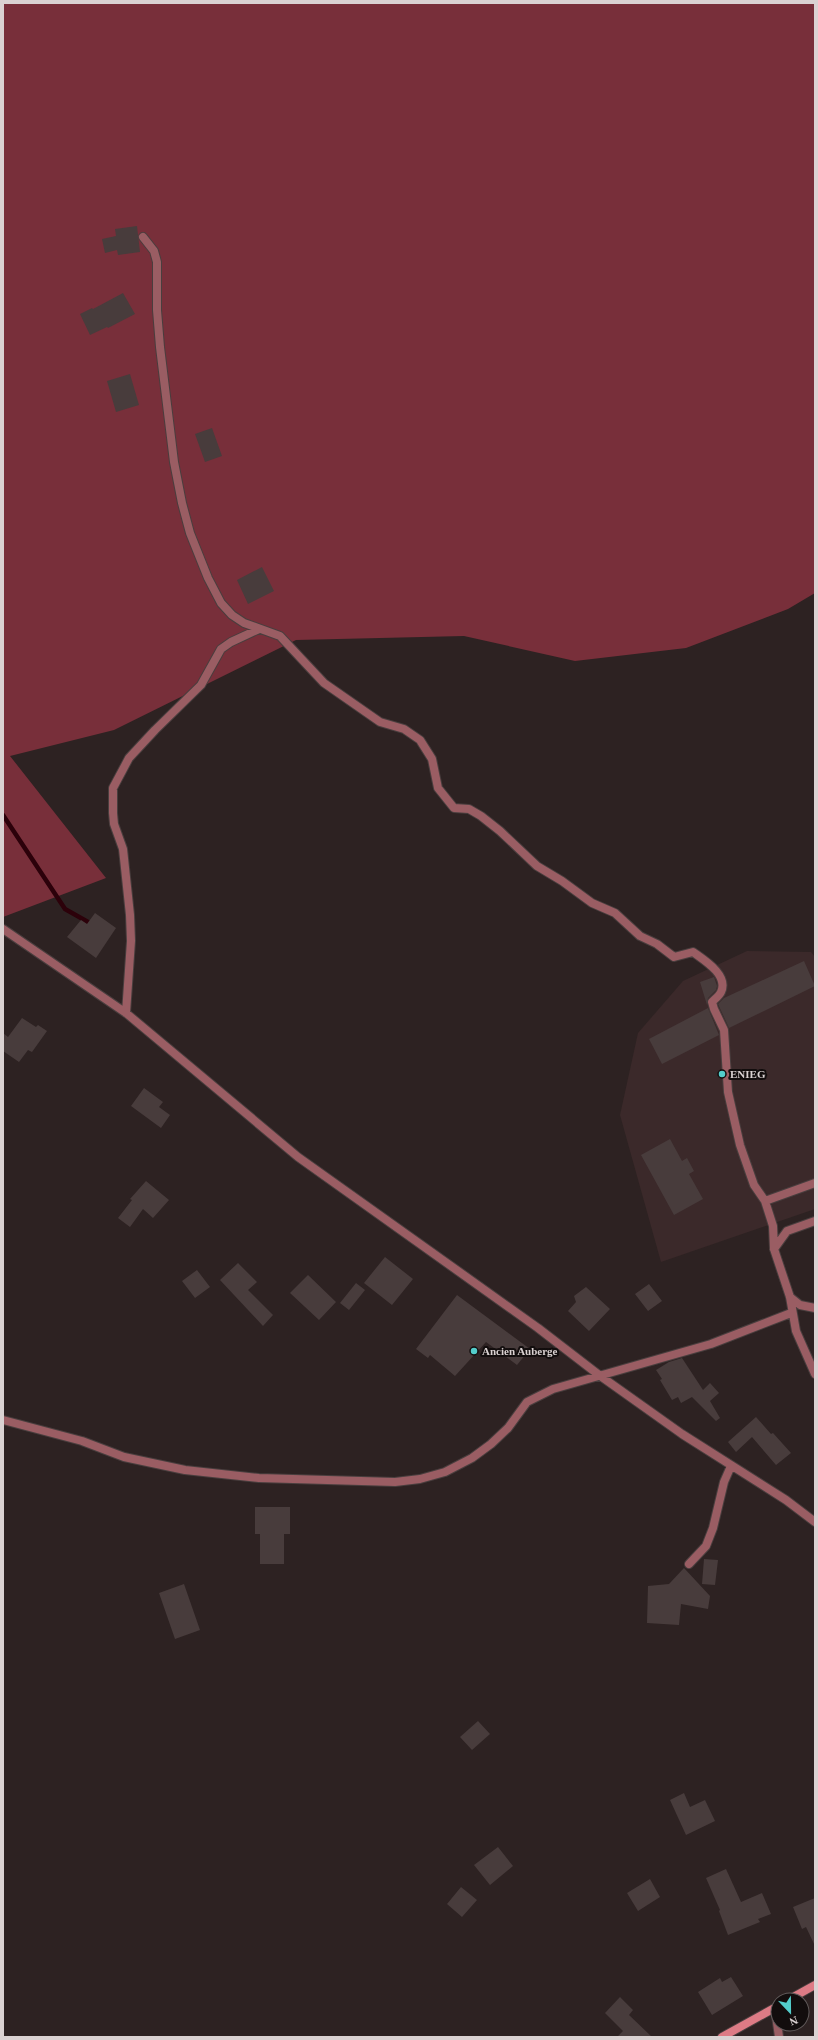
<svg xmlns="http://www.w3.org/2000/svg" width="818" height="2040" font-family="Georgia,serif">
  <rect width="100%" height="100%" fill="#2d2222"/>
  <path fill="#3b292a" d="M 747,951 L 811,952 L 815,957 L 815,1209 L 661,1262 L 620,1115 L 638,1033 L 683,981 Z"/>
  <path fill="#782f3a" d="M 3,3 L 815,3 L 815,593 L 788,609 L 686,648 L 575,661 L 464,636 L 296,640 L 114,730 L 10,756 L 106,878 L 3,917 Z"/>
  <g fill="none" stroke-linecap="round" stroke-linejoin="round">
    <path stroke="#2c010a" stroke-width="4.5" d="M 3,815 L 65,909 L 88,922"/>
  </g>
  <path fill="#483c3c" d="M 137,226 L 140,252 L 118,255 L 117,250 L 105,253 L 102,239 L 116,236 L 115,229 Z
    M 123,293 L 135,314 L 108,328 L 107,327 L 90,335 L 80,314 L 92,308 L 93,309 Z
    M 130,374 L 139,405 L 116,412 L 107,381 Z
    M 212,428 L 222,456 L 205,462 L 195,434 Z
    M 262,567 L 274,591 L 248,604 L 237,580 Z
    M 95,913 L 116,928 L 96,958 L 67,937 L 81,920 L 87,924 Z
    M 804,961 L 815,986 L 729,1028 L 718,1004 L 724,998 Z
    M 714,977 L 717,986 L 716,990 L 708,998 L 707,1005 L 700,982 Z
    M 708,1008 L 719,1035 L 662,1064 L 649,1039 Z
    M 22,1018 L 36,1027 L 38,1025 L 47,1031 L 32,1052 L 28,1050 L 19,1062 L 3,1051 L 3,1033 L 8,1037 Z
    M 144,1088 L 163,1102 L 159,1107 L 170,1115 L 161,1128 L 131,1106 Z
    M 670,1139 L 682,1161 L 687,1158 L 694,1171 L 689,1174 L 703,1199 L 674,1215 L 641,1155 Z
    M 146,1181 L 169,1200 L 153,1218 L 143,1209 L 130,1227 L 118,1218 L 132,1200 L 130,1199 Z
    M 385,1257 L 413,1279 L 392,1305 L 364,1283 Z
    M 238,1263 L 257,1282 L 248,1290 L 273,1315 L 263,1326 L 220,1280 Z
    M 197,1270 L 210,1287 L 195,1298 L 182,1281 Z
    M 308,1275 L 336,1302 L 319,1320 L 290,1293 Z
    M 356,1283 L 365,1290 L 349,1310 L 340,1303 Z
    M 649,1284 L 662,1301 L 648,1311 L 635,1294 Z
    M 586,1287 L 610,1309 L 589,1331 L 568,1311 L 576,1302 L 574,1296 Z
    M 457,1295 L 530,1349 L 517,1365 L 486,1342 L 455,1376 L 430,1355 L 428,1358 L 416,1349 Z
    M 682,1358 L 703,1390 L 710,1383 L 719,1393 L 710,1401 L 720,1418 L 716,1421 L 692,1397 L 681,1403 L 678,1397 L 672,1400 L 660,1380 L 662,1379 L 656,1370 L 669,1362 Z
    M 756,1417 L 771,1434 L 773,1433 L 791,1453 L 776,1465 L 752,1437 L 736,1452 L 728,1442 Z
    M 255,1507 L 290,1507 L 290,1534 L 284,1534 L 284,1564 L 260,1564 L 260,1534 L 255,1534 Z
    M 704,1559 L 718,1560 L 715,1585 L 702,1584 Z
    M 684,1568 L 710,1596 L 708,1609 L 681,1604 L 679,1625 L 647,1623 L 648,1586 L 669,1584 Z
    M 184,1584 L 200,1630 L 175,1639 L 159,1593 Z
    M 478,1721 L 490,1734 L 472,1750 L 460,1737 Z
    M 684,1793 L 690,1807 L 705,1800 L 715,1821 L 686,1835 L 670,1800 Z
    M 498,1847 L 513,1866 L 490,1885 L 474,1865 Z
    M 726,1869 L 741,1902 L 762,1893 L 771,1914 L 758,1919 L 760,1922 L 728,1935 L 719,1911 L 720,1910 L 706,1878 Z
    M 650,1879 L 660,1897 L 638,1911 L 627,1893 Z
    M 461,1887 L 477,1900 L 462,1917 L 447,1904 Z
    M 815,1898 L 815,1946 L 806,1927 L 802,1929 L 793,1907 Z
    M 731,1977 L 743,1996 L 712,2015 L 698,1992 L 720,1978 L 722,1982 Z
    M 620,1997 L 633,2010 L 629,2015 L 652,2037 L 617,2037 L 623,2031 L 605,2013 Z"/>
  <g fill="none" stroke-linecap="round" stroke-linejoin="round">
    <g stroke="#493e3e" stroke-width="10">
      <path id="minor" d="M 143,237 L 154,251 L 157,262 L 157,310 L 160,347 L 174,462 L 182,503 L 190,533 L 208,578 L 221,603 L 232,615 L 244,623 L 280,636 L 324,683 L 380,722 L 404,729 L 420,740 L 432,759 L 438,788 L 454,808 L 469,809 L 481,816 L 500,831 L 537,866 L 562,881 L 592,903 L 615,913 L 640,936 L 657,944 L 674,957 L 693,952 C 704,960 729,975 721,992 C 720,995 715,999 712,1002 L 714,1009 L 724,1030 L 728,1092 L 740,1145 L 754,1185 L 765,1201 L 773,1226 L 774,1249 L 790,1297 L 796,1331 L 815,1374
        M 3,929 L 126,1013 L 298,1157 L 538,1328 L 599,1375 L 682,1434 L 786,1500 L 815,1522
        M 126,1013 L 131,941 L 130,915 L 123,849 L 114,824 L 113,813 L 113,788 L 129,758 L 155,730 L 201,685 L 221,649 L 231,642 L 259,629
        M 765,1201 L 815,1183
        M 774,1249 L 787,1231 L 815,1221
        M 790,1297 L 800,1305 L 815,1308
        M 3,1420 L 82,1441 L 124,1457 L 185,1470 L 259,1478 L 395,1482 L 420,1479 L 445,1472 L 472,1458 L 491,1444 L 508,1428 L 527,1402 L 553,1389 L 711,1344 L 791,1313
        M 689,1564 L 706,1546 L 713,1528 L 724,1482 L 731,1466
        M 775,2008 L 779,2037"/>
    </g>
    <g stroke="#493e3e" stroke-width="10">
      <path id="secondary" d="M 788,2000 L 815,1985
        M 722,2037 L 778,2006"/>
    </g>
    <use href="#minor" stroke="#9a5d63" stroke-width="8"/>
    <use href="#secondary" stroke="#dd7b85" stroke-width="8"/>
  </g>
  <g fill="#53cdcb" stroke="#120d0d" stroke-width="1.5">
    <circle cx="722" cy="1074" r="4"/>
    <circle cx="474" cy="1351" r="4"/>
  </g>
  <g text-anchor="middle" stroke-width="4" stroke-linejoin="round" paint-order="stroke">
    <g font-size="11" font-weight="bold" fill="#dad2d2" stroke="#120d0d" text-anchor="start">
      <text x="730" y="1078">ENIEG</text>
      <text x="482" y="1355">Ancien Auberge</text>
    </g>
  </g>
  <rect width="818" height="2040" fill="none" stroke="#dad2d2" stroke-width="8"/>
  <g transform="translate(790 2012) rotate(158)"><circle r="19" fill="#120d0d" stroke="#625c5c"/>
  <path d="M0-3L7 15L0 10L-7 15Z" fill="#53cdcb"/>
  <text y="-6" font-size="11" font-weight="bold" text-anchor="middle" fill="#dad2d2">N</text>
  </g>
</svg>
